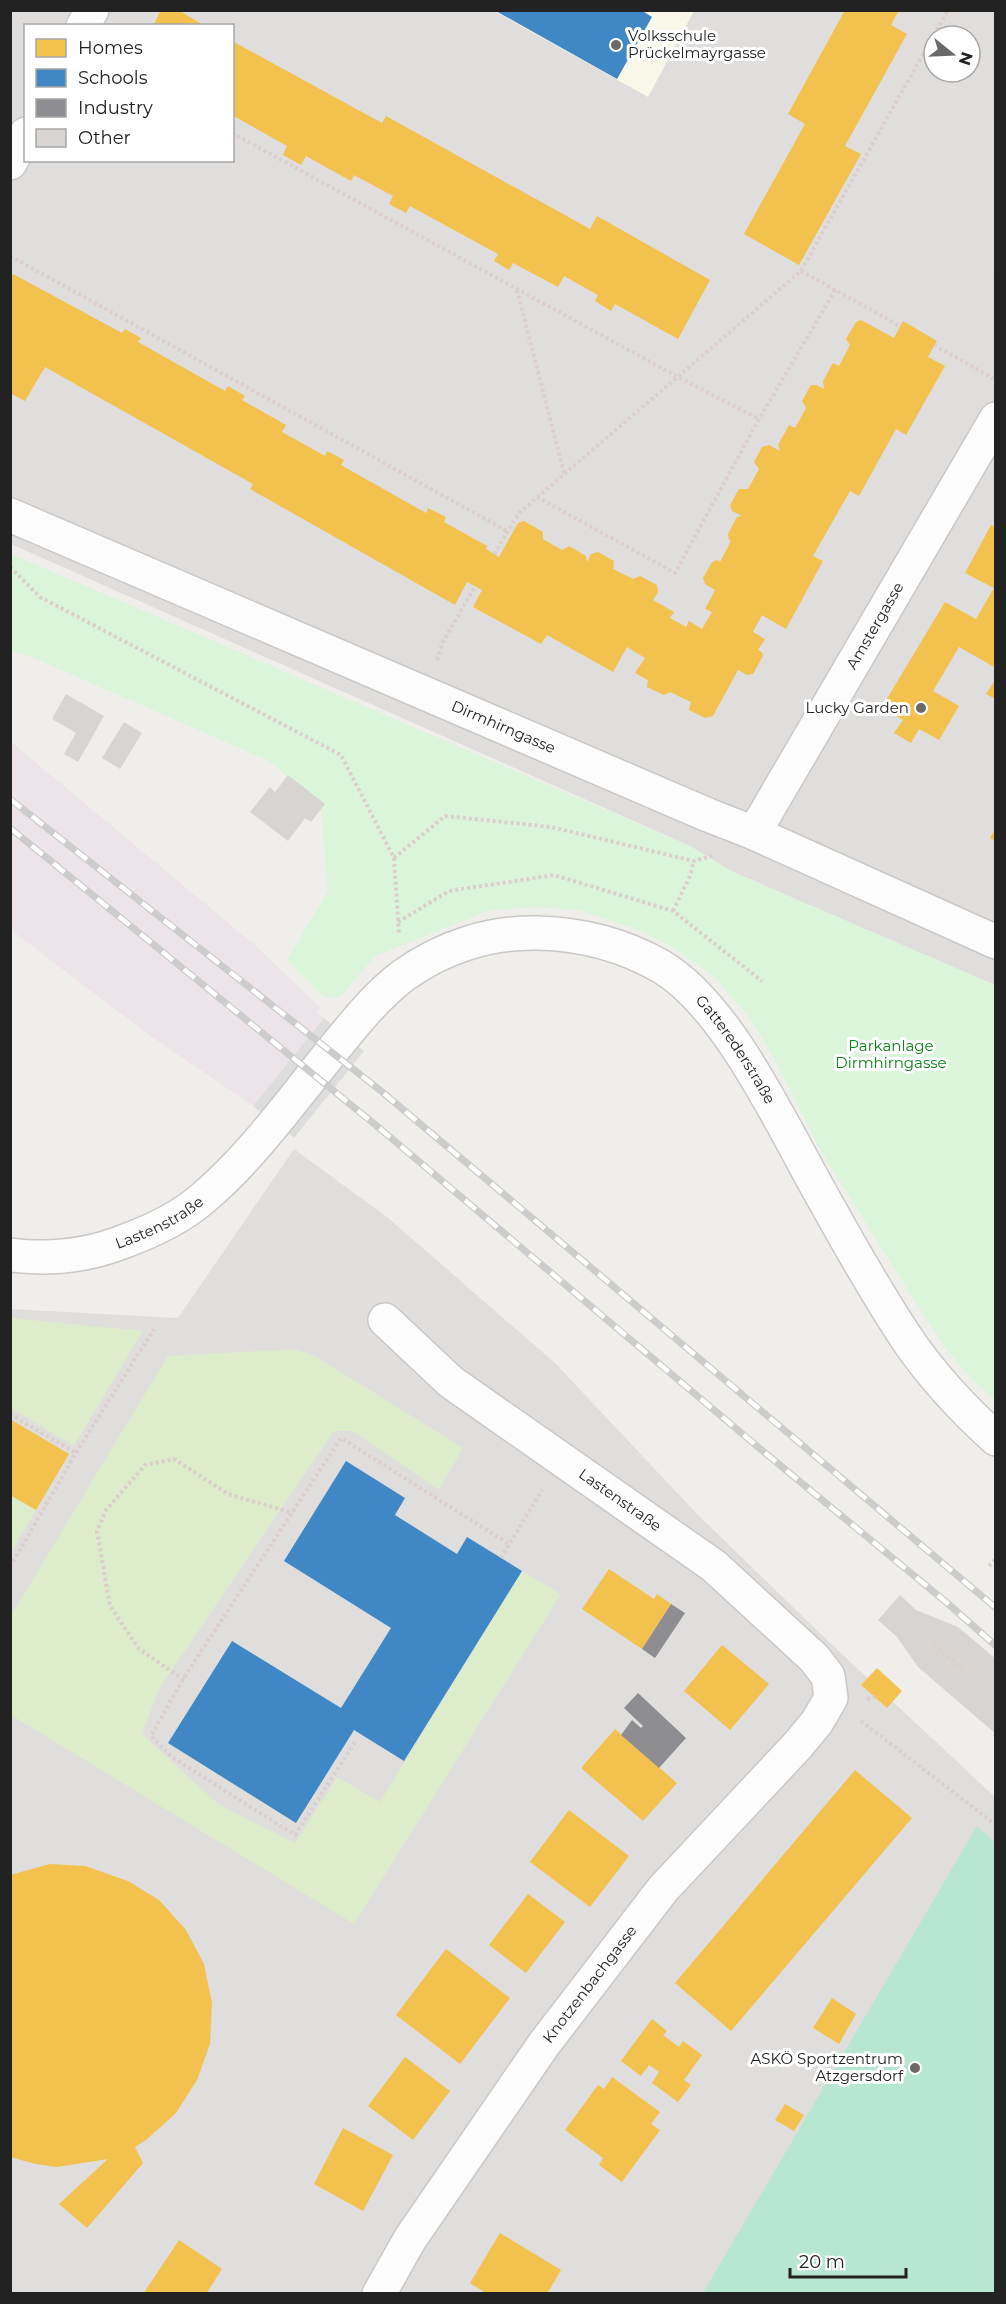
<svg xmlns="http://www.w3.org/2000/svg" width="1006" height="2304" font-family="Montserrat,sans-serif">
  <rect width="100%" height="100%" fill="#f0eeeb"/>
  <path fill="#dfdedc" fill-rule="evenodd" d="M 11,11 L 995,11 L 995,985 L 731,871 L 690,846 L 11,544 ZM 26,26 L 232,26 L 232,160 L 26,160 ZM 934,36 L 970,36 L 970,72 L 934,72 Z
    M 294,1149 L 387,1217 L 555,1363 L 697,1514 L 829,1642 L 995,1797 L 995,2293 L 11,2293 L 10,1309 L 178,1318 Z"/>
  <path fill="#ede4e9" d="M 10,741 L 256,946 L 320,1007 L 317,1012 L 324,1018 L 253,1106 L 149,1035 L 11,930 Z"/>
  <path fill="#f8f7e8" d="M 494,11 L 694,11 L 648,97 Z"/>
  <path fill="#ddeccb" d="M 11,1318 L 143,1331 L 74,1446 L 11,1408 Z
    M 295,1349 L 315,1356 L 463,1448 L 439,1490 L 353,1431 L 334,1431 L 159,1689 L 142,1734 L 218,1804 L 295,1843 L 337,1777 L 380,1802 L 522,1571 L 561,1594 L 354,1924 L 11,1715 L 10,1617 L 168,1356 Z
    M 11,1495 L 36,1510 L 11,1552 Z"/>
  <path fill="#daf5da" d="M 11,554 L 690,846 L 731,871 L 995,985 L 995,1399 L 974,1381 L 947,1350 L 906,1287 L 820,1149 L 771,1053 L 750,1018 L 716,978 L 674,948 L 638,930 L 582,911 L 535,907 L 488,911 L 375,956 L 340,997 L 324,997 L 287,960 L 328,891 L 321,812 L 314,798 L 269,761 L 34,658 L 11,650 Z"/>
  <path fill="#b7e6d2" d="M 977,1826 L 996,1843 L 995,2293 L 703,2293 Z"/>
  <path fill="#e0dfde" d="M 995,117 L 996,275 L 995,275 L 927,234 Z
    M 370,1242 L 437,1283 L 483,1329 L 431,1415 L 305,1338 Z"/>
  <path fill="#dedddd" d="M 324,1018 L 364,1051 L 294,1138 L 253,1106 Z"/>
  <path fill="#f2c14e" d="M 161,10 L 178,10 L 205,26 L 153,26 Z
    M 845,10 L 899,10 L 891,25 L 907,34 L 845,146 L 861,154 L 799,265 L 744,234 L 805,124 L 788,114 Z
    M 232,41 L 382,123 L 386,116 L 590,229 L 597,216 L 710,280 L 678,339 L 615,304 L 611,311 L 595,301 L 598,295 L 564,276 L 558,287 L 513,263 L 509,270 L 494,261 L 498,254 L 410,206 L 406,213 L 389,204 L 393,196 L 354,175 L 351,181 L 306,156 L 301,165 L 283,155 L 287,146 L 232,115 Z
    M 13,274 L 122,333 L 125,329 L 141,338 L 138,342 L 225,391 L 228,386 L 245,396 L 242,400 L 286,425 L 282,432 L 325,456 L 327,451 L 344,460 L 341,465 L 426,513 L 428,508 L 446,517 L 444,522 L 487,546 L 486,549 L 499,557 L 518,523 L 524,521 L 543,532 L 543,539 L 562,550 L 569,546 L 586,556 L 587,562 L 591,554 L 598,552 L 614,561 L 613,569 L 633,579 L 640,576 L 657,585 L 658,592 L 653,600 L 674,612 L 670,618 L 686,627 L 689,621 L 702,629 L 712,612 L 705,609 L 715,590 L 705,584 L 703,578 L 712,562 L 717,560 L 720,562 L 731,541 L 729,540 L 728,534 L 737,517 L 742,516 L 732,511 L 730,505 L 739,489 L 748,489 L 759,469 L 754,462 L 762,447 L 769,445 L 780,451 L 778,445 L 789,425 L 795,428 L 806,408 L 802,401 L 811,385 L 816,385 L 824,389 L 823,381 L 833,363 L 839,366 L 850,345 L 846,339 L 856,322 L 861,320 L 894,338 L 903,321 L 937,341 L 928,357 L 945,366 L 906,435 L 896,429 L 859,496 L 850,491 L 813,556 L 823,561 L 786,629 L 762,615 L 753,632 L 765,639 L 758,650 L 762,652 L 763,656 L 753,674 L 747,675 L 738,670 L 713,716 L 705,718 L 689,710 L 691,702 L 670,692 L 664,695 L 647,687 L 648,680 L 635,673 L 645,658 L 627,647 L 613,672 L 547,635 L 541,644 L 473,607 L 482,590 L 467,582 L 455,605 L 250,489 L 253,484 L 45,367 L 25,401 L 10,393 L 10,280 Z
    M 991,525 L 996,527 L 996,668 L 959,647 L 933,691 L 959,706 L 939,740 L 919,729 L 911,743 L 894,733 L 903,720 L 882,707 L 945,602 L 976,619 L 994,588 L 965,573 Z
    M 996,679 L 996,699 L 986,694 Z
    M 996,828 L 996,841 L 990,838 Z
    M 10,1419 L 69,1454 L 36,1510 L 10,1495 Z
    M 609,1569 L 654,1599 L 657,1594 L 671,1604 L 642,1649 L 582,1609 Z
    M 722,1645 L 769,1684 L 730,1730 L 684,1691 Z
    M 877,1668 L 902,1691 L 887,1708 L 861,1685 Z
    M 615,1729 L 677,1783 L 643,1821 L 581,1768 Z
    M 855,1770 L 912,1818 L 731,2031 L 675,1983 Z
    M 569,1810 L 629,1856 L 590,1907 L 530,1862 Z
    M 50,1864 L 85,1866 L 128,1881 L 159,1900 L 186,1930 L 204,1964 L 212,2003 L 210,2044 L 197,2080 L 176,2113 L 146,2140 L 135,2147 L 143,2163 L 87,2228 L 59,2204 L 108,2159 L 57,2167 L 36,2164 L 10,2157 L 10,1875 Z
    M 528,1894 L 565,1922 L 526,1973 L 489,1945 Z
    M 446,1949 L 510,1998 L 460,2064 L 396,2015 Z
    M 832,1998 L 856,2014 L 839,2044 L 813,2028 Z
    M 652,2019 L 667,2031 L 663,2035 L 679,2047 L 683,2041 L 702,2055 L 684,2080 L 691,2085 L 678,2102 L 652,2083 L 659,2072 L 649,2065 L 641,2076 L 621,2061 Z
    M 405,2057 L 450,2091 L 413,2140 L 368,2106 Z
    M 612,2077 L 660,2112 L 651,2124 L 660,2130 L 622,2182 L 599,2165 L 603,2158 L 565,2130 L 598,2085 L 604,2089 Z
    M 785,2104 L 804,2115 L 794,2131 L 775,2120 Z
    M 343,2128 L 393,2155 L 363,2211 L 314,2184 Z
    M 500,2233 L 561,2270 L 547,2294 L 487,2294 L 470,2283 Z
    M 179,2240 L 222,2269 L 206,2294 L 143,2294 Z"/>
  <path fill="#3f88c5" d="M 494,10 L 641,10 L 652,17 L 617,79 Z
    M 346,1461 L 405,1498 L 395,1515 L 457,1554 L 467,1537 L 522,1571 L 404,1761 L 354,1730 L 296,1823 L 168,1743 L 232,1641 L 341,1708 L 391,1628 L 284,1561 Z"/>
  <path fill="#8d8d92" d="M 671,1604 L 685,1613 L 655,1658 L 642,1649 Z
    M 638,1693 L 686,1738 L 659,1768 L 621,1735 L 632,1720 L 641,1728 L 643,1726 L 624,1708 Z"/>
  <path fill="#d7d4d2" d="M 66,694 L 104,716 L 78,762 L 64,754 L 76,733 L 52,719 Z
    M 124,722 L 142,733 L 120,769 L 102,758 Z
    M 288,775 L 325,804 L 311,822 L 305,818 L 288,841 L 250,812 L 270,787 L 275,792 Z
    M 900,1595 L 916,1610 L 958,1627 L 996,1659 L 996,1734 L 918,1667 L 897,1637 L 878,1620 Z"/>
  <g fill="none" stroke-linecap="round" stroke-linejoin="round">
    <g stroke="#c9c8c7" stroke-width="36">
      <g id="minor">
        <path d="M 83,26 L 92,10"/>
        <path d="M 10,163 L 26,134"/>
        <path id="s1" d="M 10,515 L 708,815 L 754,833 L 996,942"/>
        <path id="s2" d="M 754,833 L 996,419"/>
        <path id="s3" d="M 10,1255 C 50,1260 88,1256 125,1241 C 152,1231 180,1218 202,1199 C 252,1157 292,1100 333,1050 C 354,1024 377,995 404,975 C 443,947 490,932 538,933 C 582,934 624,945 662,967 C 730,1008 785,1132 825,1201 C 851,1248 879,1297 909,1342 C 934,1378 964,1410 996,1439"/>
        <path id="s4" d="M 379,2294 L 410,2239 L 544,2044 L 663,1889 L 798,1745 L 817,1722 L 831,1698 L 828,1676 L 814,1658 L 714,1566 L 451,1382 L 385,1320"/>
      </g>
    </g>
    <path stroke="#dccecd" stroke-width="4" stroke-dasharray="3 3" stroke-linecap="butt" d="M 232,133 L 676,376 L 759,419
      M 10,256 L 507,531
      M 801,271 L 900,326
      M 517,290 L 564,473
      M 934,345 L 996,380
      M 537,497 L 675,573 L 759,419 L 836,289
      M 494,554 L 519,513 L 801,271 L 948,10
      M 10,567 L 40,597 L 341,755 L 394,858 L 399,934
      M 437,660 L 443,642 L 475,586
      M 394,858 L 445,816 L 551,827 L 694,861 L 712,856
      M 673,911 L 690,876 L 694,861
      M 398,922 L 449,891 L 554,875 L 673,911 L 762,981
      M 10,1414 L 76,1453
      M 501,1558 L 542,1490
      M 989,1566 L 996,1559
      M 10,1567 L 76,1453 L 154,1329
      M 934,1644 L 963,1670
      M 184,1680 L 139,1649 L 110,1606 L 97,1531 L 106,1510 L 145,1465 L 174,1459 L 228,1494 L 293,1513
      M 867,1699 L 875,1697
      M 861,1721 L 996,1825
      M 355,1742 L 295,1835 L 172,1757 L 151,1736 L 183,1679 L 341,1438 L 509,1544"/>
    <use href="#minor" stroke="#fdfcfc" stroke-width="33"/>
    <g stroke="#ccc" stroke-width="7">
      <path id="rail" d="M 10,799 L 381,1091 L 996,1608
        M 10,828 L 372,1122 L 764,1452 L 946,1602 L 996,1646"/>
    </g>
    <use href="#rail" stroke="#fff" stroke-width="4.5" stroke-dasharray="14" stroke-linecap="butt"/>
  </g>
  <g fill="#6a6968" stroke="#fff" stroke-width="2">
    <circle cx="616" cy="45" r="6"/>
    <circle cx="921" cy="708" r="6"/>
    <circle cx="915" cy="2068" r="6"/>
  </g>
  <g text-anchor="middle" stroke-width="6" stroke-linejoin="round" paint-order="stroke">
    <g font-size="15" fill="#222" stroke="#fff" text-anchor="end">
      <text x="628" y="41" text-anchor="start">Volksschule<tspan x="628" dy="17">Prückelmayrgasse</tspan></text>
      <text x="909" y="713">Lucky Garden</text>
      <text x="903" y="2064">ASKÖ Sportzentrum<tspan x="903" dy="17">Atzgersdorf</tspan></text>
    </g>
    <g font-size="15" fill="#222" stroke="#fff">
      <text dy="5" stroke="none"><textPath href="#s2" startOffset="240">Amstergasse</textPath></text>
      <text dy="5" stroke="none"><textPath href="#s1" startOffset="537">Dirmhirngasse</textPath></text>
      <text dy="5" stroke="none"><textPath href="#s3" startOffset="892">Gatterederstraße</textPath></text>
      <text dy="5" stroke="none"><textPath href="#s3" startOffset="156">Lastenstraße</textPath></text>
      <text transform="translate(620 1500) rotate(35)" y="5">Lastenstraße</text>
      <text dy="5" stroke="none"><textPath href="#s4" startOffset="375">Knotzenbachgasse</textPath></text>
    </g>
    <g font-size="15" fill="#0c8416" stroke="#fff">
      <text x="891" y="1051">Parkanlage<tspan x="891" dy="17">Dirmhirngasse</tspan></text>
    </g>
  </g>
  <rect width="1006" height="2304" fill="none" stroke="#222222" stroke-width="24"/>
  <rect x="24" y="24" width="210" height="138" fill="#ffffff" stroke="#a7a7a7" stroke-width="1.5"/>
  <rect x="36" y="39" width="30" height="18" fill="#f2c14e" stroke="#a7a7a7" stroke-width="1.5"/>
  <text x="78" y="54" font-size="18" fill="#222222">Homes</text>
  <rect x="36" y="69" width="30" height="18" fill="#3f88c5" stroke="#a7a7a7" stroke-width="1.5"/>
  <text x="78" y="84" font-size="18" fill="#222222">Schools</text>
  <rect x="36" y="99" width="30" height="18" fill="#8d8d92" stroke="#a7a7a7" stroke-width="1.5"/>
  <text x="78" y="114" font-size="18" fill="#222222">Industry</text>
  <rect x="36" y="129" width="30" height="18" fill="#d7d4d2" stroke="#a7a7a7" stroke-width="1.5"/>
  <text x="78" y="144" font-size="18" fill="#222222">Other</text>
  <g transform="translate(952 54) rotate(108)"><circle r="28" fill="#ffffff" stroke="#a7a7a7" stroke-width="1.5"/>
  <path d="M0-4.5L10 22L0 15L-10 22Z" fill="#6a6968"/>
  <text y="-9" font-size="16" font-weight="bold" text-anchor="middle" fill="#222222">N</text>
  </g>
  <path d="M790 2268v9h116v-9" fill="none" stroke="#222222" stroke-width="3"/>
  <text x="799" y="2268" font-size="18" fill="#222222" stroke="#ffffff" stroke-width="4.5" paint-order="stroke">20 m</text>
</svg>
